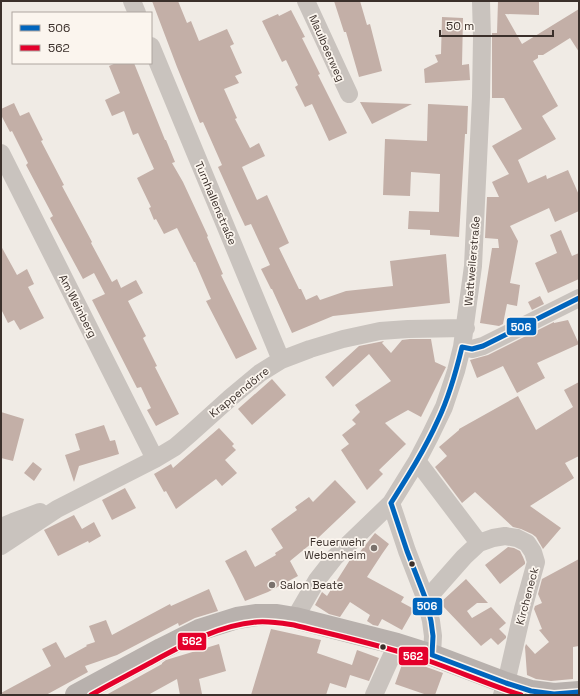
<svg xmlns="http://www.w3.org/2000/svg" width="580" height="696" font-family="'Space Grotesk',sans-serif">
  <rect width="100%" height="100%" fill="#f0ebe5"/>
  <path fill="#c3afa7" d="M 152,1 L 178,1 L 187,23 L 191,21 L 199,41 L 227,29 L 234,44 L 230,46 L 242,73 L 235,76 L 239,83 L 224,89 L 237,118 L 235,119 L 250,148 L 259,143 L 265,156 L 242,167 L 257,200 L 267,195 L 289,243 L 279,248 L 299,289 L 301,289 L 306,300 L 317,295 L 320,300 L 346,291 L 393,286 L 390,261 L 446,254 L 450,303 L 333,316 L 292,333 L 272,289 L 271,289 L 261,269 L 270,265 L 251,224 L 245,226 L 237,209 L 218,167 L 222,165 L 203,122 L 200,123 L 177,67 Z
    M 334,1 L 360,1 L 367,25 L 370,24 L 382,71 L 359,77 L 346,32 L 344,32 Z
    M 498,1 L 539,1 L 539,15 L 505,14 L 522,44 L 579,9 L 579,52 L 570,38 L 543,55 L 538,55 L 538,58 L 533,61 L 558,106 L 542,116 L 556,139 L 518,160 L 528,183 L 546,175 L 547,179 L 568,170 L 579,195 L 579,211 L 555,222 L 549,208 L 510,226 L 518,241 L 510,283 L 520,285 L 517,306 L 507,304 L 503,324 L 499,326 L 480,323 L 492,248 L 499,248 L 498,239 L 485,238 L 487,197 L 499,197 L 492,182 L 509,174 L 492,146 L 522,129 L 504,98 L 492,98 L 492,33 L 497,33 Z
    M 291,10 L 305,37 L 302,38 L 320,74 L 318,75 L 347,133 L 329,141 L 312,104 L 305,107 L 295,87 L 298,85 L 286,60 L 282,62 L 262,21 L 278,14 L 279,16 Z
    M 442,17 L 463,18 L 462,65 L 469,64 L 470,80 L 425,83 L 424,69 L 438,62 L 435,55 L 441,54 Z
    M 116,63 L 134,63 L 165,140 L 166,140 L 175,162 L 172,163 L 183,182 L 208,236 L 207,237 L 223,274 L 221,275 L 257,349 L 236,359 L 206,301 L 211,299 L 195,262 L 194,262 L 177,228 L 164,234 L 156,219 L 154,220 L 149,208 L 151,207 L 137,178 L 154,169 L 138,133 L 133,135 L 124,111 L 112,116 L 105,100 L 120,93 L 109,66 Z
    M 360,102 L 412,104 L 372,124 Z
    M 14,103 L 20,116 L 29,112 L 43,140 L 41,141 L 64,185 L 62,186 L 92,242 L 91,243 L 112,282 L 117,279 L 121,288 L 136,280 L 143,293 L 128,301 L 146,336 L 143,338 L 157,366 L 155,367 L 179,414 L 156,426 L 147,410 L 151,408 L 141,387 L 137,388 L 92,300 L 105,294 L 94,273 L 83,279 L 50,218 L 53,216 L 26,165 L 28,163 L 12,131 L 10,132 L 1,115 L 1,109 Z
    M 428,104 L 468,106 L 467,134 L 465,134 L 459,237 L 430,235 L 430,230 L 408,229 L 409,211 L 439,212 L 440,174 L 411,172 L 410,196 L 383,195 L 385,139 L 427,141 Z
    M 561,230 L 572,256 L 579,253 L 579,279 L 548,293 L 535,263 L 557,253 L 550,235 Z
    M 1,246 L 17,275 L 27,269 L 34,284 L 28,287 L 44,318 L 20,330 L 14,320 L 8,323 L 1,309 Z
    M 540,296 L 544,304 L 532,310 L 528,302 Z
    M 568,320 L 579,344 L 537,363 L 545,378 L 517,393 L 503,366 L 477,378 L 470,360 L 488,355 L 554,322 L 554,323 Z
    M 410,339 L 431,339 L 435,362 L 446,367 L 421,417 L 408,410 L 385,423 L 406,444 L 379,470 L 383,474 L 367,490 L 341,450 L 349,444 L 342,435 L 356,424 L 352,420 L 360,412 L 355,405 L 391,381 L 369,354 L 333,387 L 325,377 L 359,346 L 384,341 L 382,343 L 391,353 L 402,340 Z
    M 272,379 L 286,395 L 252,425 L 238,409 Z
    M 579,382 L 579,456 L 565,463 L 574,478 L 530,506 L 561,528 L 543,549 L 536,537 L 532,534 L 521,529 L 513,527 L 475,492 L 462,503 L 435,467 L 447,456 L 439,447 L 459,430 L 459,429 L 518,396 L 536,430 L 573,407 L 564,390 Z
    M 1,412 L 24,419 L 13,461 L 1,458 Z
    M 104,425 L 110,441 L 115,440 L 119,454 L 79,466 L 74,482 L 65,455 L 80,450 L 75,434 Z
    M 219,428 L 234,444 L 232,446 L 236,450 L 225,460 L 237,473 L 222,486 L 216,479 L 176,509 L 166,491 L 164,492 L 154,474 L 171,464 L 173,468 Z
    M 33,462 L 42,469 L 34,481 L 24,473 Z
    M 335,480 L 356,502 L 318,538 L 290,561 L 298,576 L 268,592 L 245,601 L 234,578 L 225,561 L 246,550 L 255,567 L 276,555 L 275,553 L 283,548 L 271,529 L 297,510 L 295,507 L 309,497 L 313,502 Z
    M 125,488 L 136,508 L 112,520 L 102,500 Z
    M 74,515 L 82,529 L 94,522 L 101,536 L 89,543 L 88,541 L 58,556 L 44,530 Z
    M 375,533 L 389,544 L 382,554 L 367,577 L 404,597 L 401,602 L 414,609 L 402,630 L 382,619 L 378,626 L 373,625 L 367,621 L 370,615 L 350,602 L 340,617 L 329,614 L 315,605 L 322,592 L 327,596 L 355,552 L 356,551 L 359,553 Z
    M 508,547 L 514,548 L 520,551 L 523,557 L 525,562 L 525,564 L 500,584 L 485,565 Z
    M 579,559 L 579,646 L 573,647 L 573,679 L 551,681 L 536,679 L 527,675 L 525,647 L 526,644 L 535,654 L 549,642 L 539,630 L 542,629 L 534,609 L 535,606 L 542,603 L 538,594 L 542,579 Z
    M 466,579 L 488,603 L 477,603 L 467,611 L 472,618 L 491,607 L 506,623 L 499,629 L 506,636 L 506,638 L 498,645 L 491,638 L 481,646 L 440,603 Z
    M 209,589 L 218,611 L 195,618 L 179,626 L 178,623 L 117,655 L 85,666 L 88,672 L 46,695 L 1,695 L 1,693 L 51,666 L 42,649 L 56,642 L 65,658 L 87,646 L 86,645 L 95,642 L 89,626 L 106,620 L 112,635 L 170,604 L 171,606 Z
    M 271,629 L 321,640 L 317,653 L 352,665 L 357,650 L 379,658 L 369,681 L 350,675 L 346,688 L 330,683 L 326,695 L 251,695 Z
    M 219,644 L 226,671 L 199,679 L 202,694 L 196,695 L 180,695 L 177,679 L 148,695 L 106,695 L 162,664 L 162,663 L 166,660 Z
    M 404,659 L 443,673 L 435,695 L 427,695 L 395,684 Z"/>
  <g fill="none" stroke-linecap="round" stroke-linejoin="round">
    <path stroke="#c9c3be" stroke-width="18" d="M 132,1 L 137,13
      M 306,1 L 349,94
      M 151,46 L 281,360
      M 1,153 L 155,459
      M 462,347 L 472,349 L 483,346 L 579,298
      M 417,461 L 479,543
      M 391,503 L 407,551 L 426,600 L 431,621 L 433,636 L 432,655
      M 1,527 L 13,522 L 40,512
      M 1,546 L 57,509 L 155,459 L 175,447 L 190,434 L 230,398 L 260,373 L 281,360 L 310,349 L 343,339 L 380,331 L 408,329 L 466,328
      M 426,600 L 464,557 L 479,543 L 493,538 L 505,536 L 517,538 L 527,543 L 533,552 L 536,562 L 523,609 L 506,683 L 502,695
      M 295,618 L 317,580 L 335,557 L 391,503 L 417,461 L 430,436 L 444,407 L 456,371 L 462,347 L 473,266 L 481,97 L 482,38 L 481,1
      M 374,695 L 397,644"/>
    <path stroke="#b8b1ad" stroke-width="22" d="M 76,695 L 161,649 L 199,630 L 237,618 L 257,615 L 277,615 L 295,618 L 397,644 L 432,655 L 506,683 L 531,691 L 554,694 L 579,692"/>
    <g stroke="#fbf5ee" stroke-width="8">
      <path id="bus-1" d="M 462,347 L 472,349 L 483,346 L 579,298
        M 391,503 C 408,476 425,449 438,420 C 449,397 456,372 462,347
        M 391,503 L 407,551 L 426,600 L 431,621 L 433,636 L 432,655
        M 432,655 L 506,683 L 531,691 L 554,694 L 579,692"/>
    </g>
    <g stroke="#fbf5ee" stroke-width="8">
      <path id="bus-2" d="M 91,695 C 110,684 130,674 150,663 C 183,645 219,625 257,622 C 270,621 281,623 294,625 C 339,636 385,646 429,661 C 460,672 490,685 521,695"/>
    </g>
    <use href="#bus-1" stroke="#0065bd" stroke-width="5"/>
    <use href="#bus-2" stroke="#e4002b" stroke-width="5"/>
  </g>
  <g fill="#7a716c" stroke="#fbf5ee" stroke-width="1.5">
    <circle cx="374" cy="548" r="4"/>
    <circle cx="272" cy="585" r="4"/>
  </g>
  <g fill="#3b302b" stroke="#fbf5ee" stroke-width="1.5">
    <circle cx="412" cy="564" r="3.5"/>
    <circle cx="383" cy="647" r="3.5"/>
  </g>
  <g text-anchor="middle" stroke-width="3.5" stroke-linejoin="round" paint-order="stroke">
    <g font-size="11" fill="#3b302b" stroke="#fbf5ee">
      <text transform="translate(327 48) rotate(66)" y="4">Maulbeerweg</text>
      <text transform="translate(216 203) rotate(67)" y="4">Turnhallenstraße</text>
      <text transform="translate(472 261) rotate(-85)" y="4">Wattweilerstraße</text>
      <text transform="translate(78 306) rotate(63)" y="4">Am Weinberg</text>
      <text transform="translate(239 392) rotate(-39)" y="4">Krappendörre</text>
      <text transform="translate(527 596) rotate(-75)" y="4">Kircheneck</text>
    </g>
    <g font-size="11" fill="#3b302b" stroke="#fbf5ee" text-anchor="end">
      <text x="366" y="546">Feuerwehr<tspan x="366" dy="13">Webenheim</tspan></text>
      <text x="280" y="589" text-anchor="start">Salon Beate</text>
    </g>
  </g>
  <g stroke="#fbf5ee" stroke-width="1.5">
    <rect x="506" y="317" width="31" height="19" rx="4" fill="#0065bd"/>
    <rect x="412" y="597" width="31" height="19" rx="4" fill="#0065bd"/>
    <rect x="177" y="632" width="30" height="19" rx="4" fill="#e4002b"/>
    <rect x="398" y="646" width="31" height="20" rx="4" fill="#e4002b"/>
  </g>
  <g font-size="11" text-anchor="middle" font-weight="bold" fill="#fff">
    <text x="521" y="331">506</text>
    <text x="427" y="610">506</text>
    <text x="192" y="645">562</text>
    <text x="413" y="660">562</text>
  </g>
  <rect width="580" height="696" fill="none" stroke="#3b302b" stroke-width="4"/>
  <rect x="12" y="12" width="140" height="52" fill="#fbf5ee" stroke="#aea6a0"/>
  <rect x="20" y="25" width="20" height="6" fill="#0065bd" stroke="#aea6a0"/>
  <text x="48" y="32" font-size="12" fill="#3b302b">506</text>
  <rect x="20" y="45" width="20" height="6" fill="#e4002b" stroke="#aea6a0"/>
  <text x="48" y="52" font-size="12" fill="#3b302b">562</text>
  <path d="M440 30v6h113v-6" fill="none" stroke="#3b302b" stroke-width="2"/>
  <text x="446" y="30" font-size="12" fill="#3b302b" stroke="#fbf5ee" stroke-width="3" paint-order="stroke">50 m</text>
</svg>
